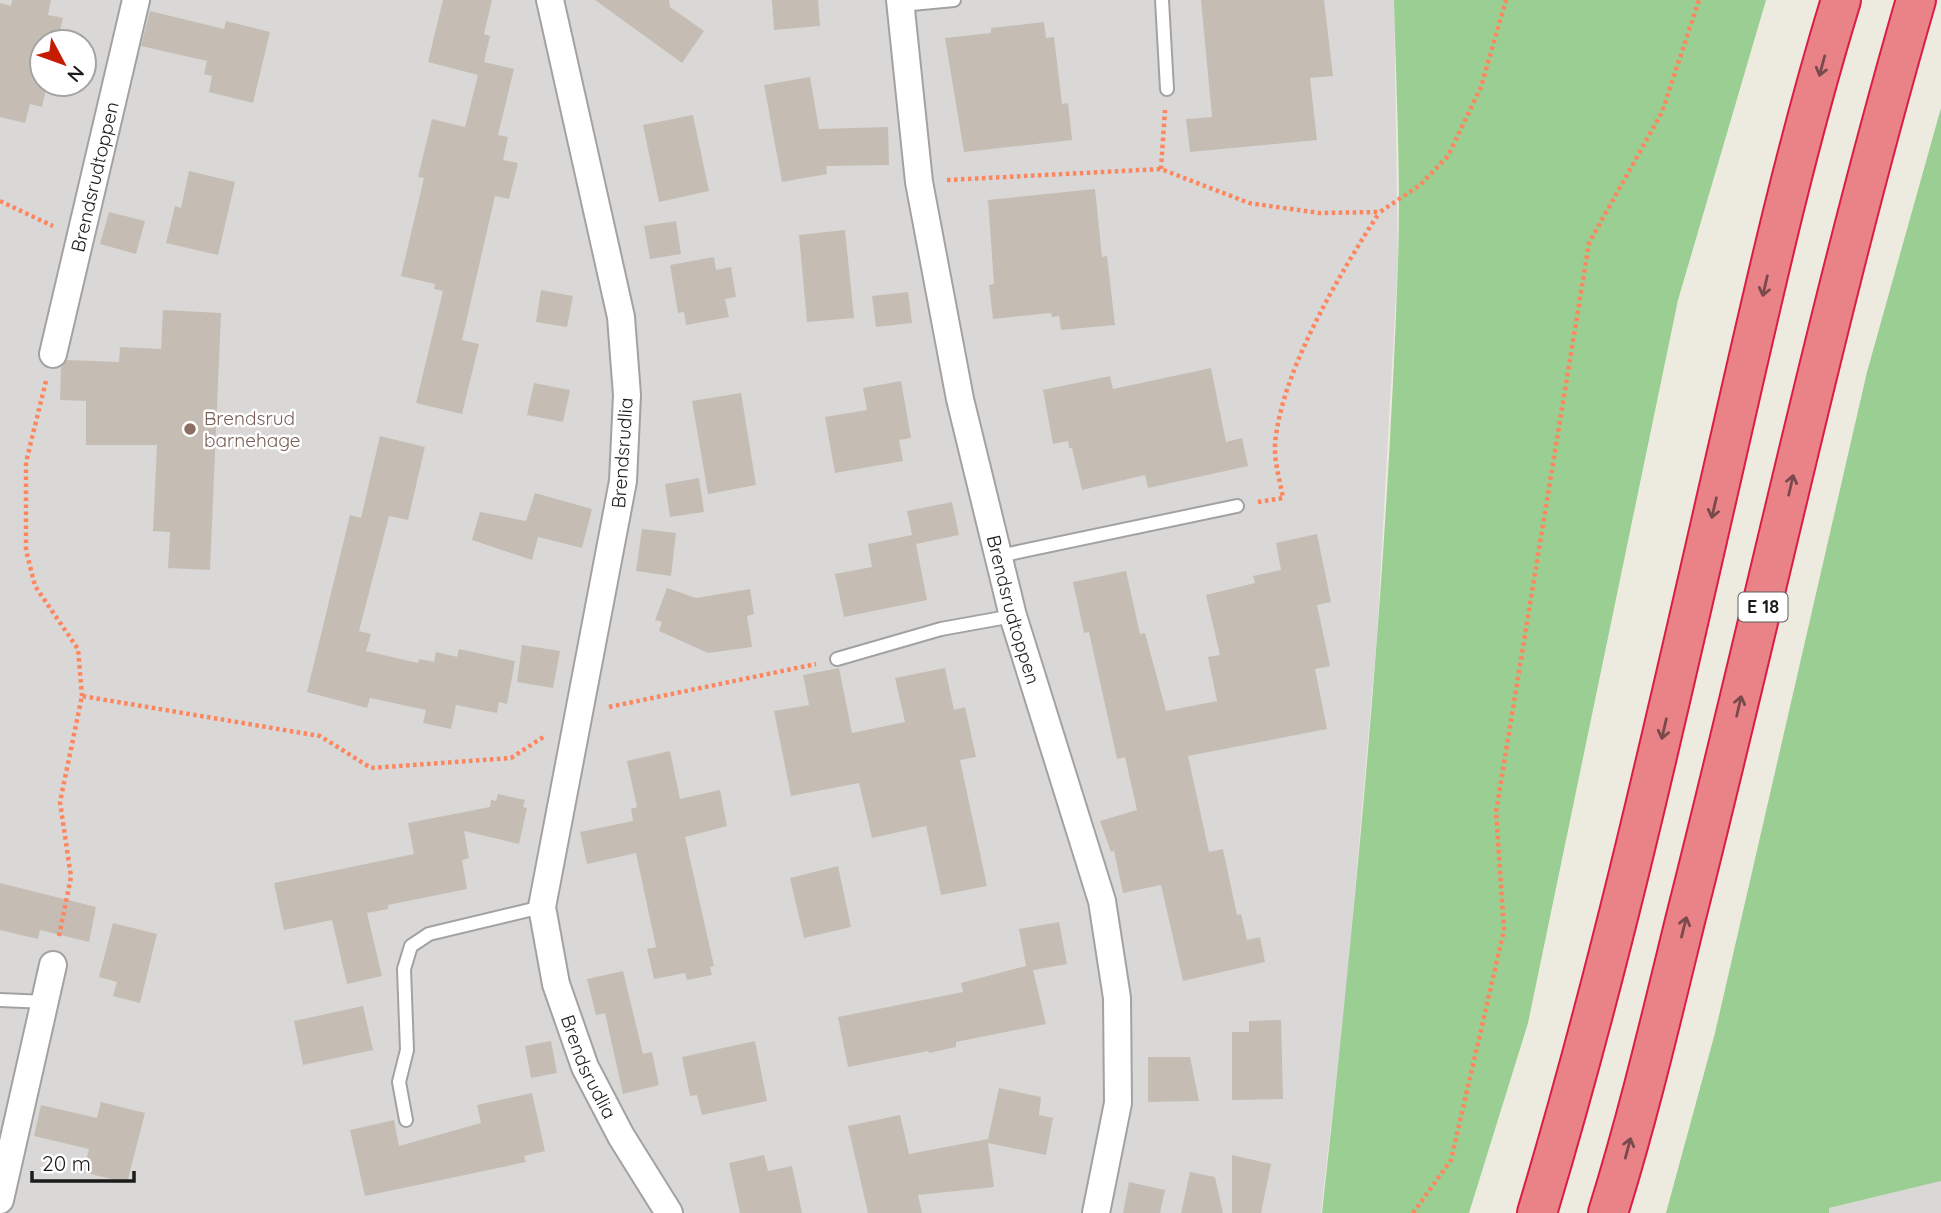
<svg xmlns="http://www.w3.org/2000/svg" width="1941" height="1213" font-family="Quicksand,sans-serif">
  <rect width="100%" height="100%" fill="#edeadf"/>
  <path fill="#d9d8d7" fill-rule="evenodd" d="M 0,0 L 1394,0 L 1398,260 L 1377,635 L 1347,983 L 1321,1213 L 0,1213 ZM 42,42 L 84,42 L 84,84 L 42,84 Z
    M 1941,1181 L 1941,1213 L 1829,1213 L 1829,1208 Z"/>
  <path fill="#9bce92" d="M 1394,0 L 1766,0 L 1678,300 L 1528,1023 L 1469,1213 L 1322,1213 C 1357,897 1387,580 1398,263 C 1401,176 1396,87 1394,0 Z
    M 1941,108 L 1941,1181 L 1829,1208 L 1829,1213 L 1666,1213 L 1715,1033 L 1867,372 Z"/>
  <path fill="#c5bdb3" d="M 12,0 L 51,0 L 48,15 L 63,18 L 57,42 L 42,42 L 42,84 L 47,84 L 42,107 L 30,104 L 25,123 L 0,117 L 0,3 L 11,6 Z
    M 443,0 L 492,0 L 484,34 L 490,36 L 484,62 L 514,69 L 498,135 L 508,137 L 503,160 L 518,163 L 509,199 L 495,196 L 462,340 L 479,344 L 462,414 L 416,403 L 443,291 L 434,289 L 435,284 L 401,276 L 424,178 L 418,177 L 432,119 L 465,127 L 478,75 L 428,62 Z
    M 595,0 L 669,0 L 670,7 L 704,31 L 682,63 Z
    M 772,0 L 818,0 L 820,26 L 774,30 Z
    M 1201,0 L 1324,0 L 1333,76 L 1310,78 L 1317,140 L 1190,152 L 1186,119 L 1212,117 Z
    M 150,11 L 224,29 L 226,21 L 270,32 L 253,103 L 209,92 L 212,76 L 204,74 L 207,61 L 141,46 Z
    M 1044,22 L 1046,38 L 1054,37 L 1062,104 L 1068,103 L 1072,140 L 964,152 L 945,38 L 991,33 L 991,28 Z
    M 810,77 L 819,129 L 888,127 L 889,165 L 826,166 L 827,174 L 782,182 L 764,85 Z
    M 693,115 L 709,191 L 659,202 L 643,125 Z
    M 189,171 L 235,182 L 218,255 L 166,243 L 175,206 L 181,208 Z
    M 1095,189 L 1102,257 L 1107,256 L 1115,325 L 1061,330 L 1059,316 L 1052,317 L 1051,313 L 993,319 L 989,285 L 994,284 L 988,200 Z
    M 109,212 L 145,221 L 136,254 L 100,244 Z
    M 676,221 L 681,254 L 650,259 L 644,226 Z
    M 845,230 L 854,318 L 807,322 L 799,235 Z
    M 714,257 L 716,270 L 731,267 L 736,297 L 725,299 L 729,317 L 686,325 L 684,312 L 678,313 L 670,265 Z
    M 541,290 L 573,296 L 567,327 L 536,322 Z
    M 908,292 L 912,323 L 876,327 L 872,296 Z
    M 163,310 L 221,313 L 210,570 L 168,568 L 170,532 L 153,531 L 157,445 L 86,445 L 86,401 L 60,400 L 61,367 L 67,360 L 119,362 L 120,347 L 161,349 Z
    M 1211,368 L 1226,442 L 1242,438 L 1248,466 L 1148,488 L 1145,475 L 1082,490 L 1072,448 L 1069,448 L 1068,441 L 1053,444 L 1043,390 L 1110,376 L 1113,389 Z
    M 901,381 L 911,438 L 899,440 L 903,461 L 835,473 L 825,417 L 867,410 L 863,388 Z
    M 534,383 L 570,390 L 563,422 L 527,415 Z
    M 741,393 L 756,485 L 708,494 L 692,401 Z
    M 380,436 L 425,447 L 408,520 L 389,516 L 359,631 L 371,634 L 366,651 L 418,663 L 419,659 L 434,662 L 436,652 L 457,657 L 459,649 L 515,661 L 507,704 L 499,702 L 497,713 L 456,705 L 451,729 L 423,723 L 426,710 L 370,698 L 367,708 L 307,692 L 350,515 L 361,518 Z
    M 699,478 L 704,512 L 670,517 L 665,484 Z
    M 535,493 L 592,509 L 582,548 L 538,537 L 532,560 L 472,540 L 480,512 L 526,521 Z
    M 952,502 L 959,535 L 916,544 L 927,600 L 844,617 L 835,574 L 872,567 L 868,544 L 912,535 L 907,511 Z
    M 642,529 L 676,533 L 671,576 L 636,571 Z
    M 1317,534 L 1331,602 L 1317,605 L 1330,666 L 1315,669 L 1327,729 L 1188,756 L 1209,852 L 1223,849 L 1237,915 L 1241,914 L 1247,940 L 1260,937 L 1265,962 L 1183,981 L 1161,885 L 1123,893 L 1114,851 L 1111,852 L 1100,821 L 1137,810 L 1125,757 L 1117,759 L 1089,632 L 1084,633 L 1073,582 L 1126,571 L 1140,634 L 1145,633 L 1166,711 L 1217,701 L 1208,657 L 1220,655 L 1206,595 L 1255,583 L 1253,576 L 1281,570 L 1276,543 Z
    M 667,588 L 696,598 L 750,589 L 754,614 L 747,616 L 752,647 L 708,653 L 659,631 L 662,622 L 655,620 Z
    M 522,645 L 560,651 L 553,688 L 517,682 Z
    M 839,668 L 852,733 L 905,722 L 895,678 L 945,668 L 954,710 L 965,707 L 976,757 L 960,760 L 987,886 L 941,895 L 926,826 L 872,838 L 859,783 L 791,796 L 774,711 L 809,705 L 803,675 Z
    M 670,751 L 680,799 L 720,790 L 727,826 L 685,837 L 714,966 L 710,967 L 712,975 L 687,980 L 685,973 L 654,979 L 647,949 L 656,947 L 636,853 L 587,864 L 580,832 L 633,821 L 631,809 L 637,807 L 627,761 Z
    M 498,794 L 525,800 L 523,807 L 527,808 L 519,844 L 464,831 L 469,858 L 462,860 L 467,889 L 388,905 L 388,909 L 367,913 L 382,976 L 347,984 L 332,920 L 284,930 L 274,883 L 414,854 L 408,823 L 490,807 L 491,800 L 496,801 Z
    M 838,866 L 851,927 L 804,938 L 790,878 Z
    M 0,883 L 96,907 L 89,942 L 40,930 L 38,939 L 0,930 Z
    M 1059,922 L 1067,964 L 1033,970 L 1046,1024 L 956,1042 L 956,1047 L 929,1053 L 928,1051 L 848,1067 L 838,1017 L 963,992 L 961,983 L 1026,966 L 1019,929 Z
    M 113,923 L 157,934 L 140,1003 L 113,996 L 117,982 L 99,977 Z
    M 623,971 L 643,1054 L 652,1052 L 659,1085 L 623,1094 L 605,1013 L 596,1015 L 587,979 Z
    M 363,1006 L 373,1050 L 303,1065 L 294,1021 Z
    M 1281,1020 L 1283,1099 L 1232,1100 L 1232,1032 L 1249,1032 L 1249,1021 Z
    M 551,1041 L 557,1073 L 531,1078 L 525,1046 Z
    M 755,1041 L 767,1101 L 702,1115 L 697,1095 L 690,1096 L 682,1057 Z
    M 1148,1057 L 1190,1057 L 1199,1101 L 1148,1102 Z
    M 999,1088 L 1041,1097 L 1039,1115 L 1053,1118 L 1046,1155 L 988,1143 L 994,1187 L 918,1195 L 922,1213 L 868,1213 L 848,1126 L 900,1115 L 909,1154 L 988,1139 Z
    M 532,1093 L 545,1151 L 524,1156 L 526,1162 L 365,1196 L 350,1130 L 394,1120 L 399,1146 L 481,1123 L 477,1105 Z
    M 101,1102 L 145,1113 L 127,1183 L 83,1172 L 89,1149 L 34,1136 L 41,1105 L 97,1118 Z
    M 764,1155 L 768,1171 L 792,1166 L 802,1213 L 740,1213 L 729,1163 Z
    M 1232,1155 L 1271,1164 L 1261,1213 L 1232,1213 Z
    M 1190,1172 L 1215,1177 L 1223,1213 L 1181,1213 Z
    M 1129,1182 L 1165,1190 L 1160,1213 L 1123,1213 Z"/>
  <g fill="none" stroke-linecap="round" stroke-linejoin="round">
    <g stroke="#a2a2a2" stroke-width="16">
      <path id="service" d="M 1162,0 L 1167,89
        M 901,5 L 954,0
        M 999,556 L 1237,506
        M 837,659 L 941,629 L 1013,616
        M 0,1000 L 47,1002
        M 406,1120 L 399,1082 L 407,1050 L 404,969 L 411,946 L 429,934 L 542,907"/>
    </g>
    <g stroke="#a2a2a2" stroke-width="30">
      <g id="minor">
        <path id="s1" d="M 550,0 L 621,317 L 627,395 L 623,481 L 542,907 L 556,984 L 585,1067 L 621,1136 L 669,1213"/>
        <path id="s2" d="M 900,0 L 919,182 L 960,399 L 1013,616 L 1102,901 L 1117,998 L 1118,1103 L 1096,1213"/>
        <path id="s3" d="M 53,354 L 136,0"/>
        <path d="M 0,1200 L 53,965"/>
      </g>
    </g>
    <g stroke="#da1d44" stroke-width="42">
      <path id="motorway" d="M 1537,1213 C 1612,964 1668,710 1726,457 C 1761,304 1795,150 1841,0
        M 1608,1213 C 1638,1117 1661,1019 1685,921 C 1763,614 1828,304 1916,0"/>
    </g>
    <path stroke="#fe865f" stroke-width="4.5" stroke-dasharray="3.5 3.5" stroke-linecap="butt" d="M 1161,169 L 1165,110
      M 947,180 L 1161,169 L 1249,203 L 1319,213 L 1380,212 L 1420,185 L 1448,156 L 1481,87 L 1506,0
      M 0,201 L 53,226
      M 46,381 L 26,462 L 26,550 L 35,586 L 78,649 L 82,696
      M 1258,502 L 1283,498 C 1280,481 1274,461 1275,444 C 1281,372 1340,273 1379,213
      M 609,707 L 816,664
      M 59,936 L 71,877 L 60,802 L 82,696 L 320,736 L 371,768 L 511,758 L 545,736
      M 1413,1213 L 1451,1160 L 1504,930 L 1496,812 L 1589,243 L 1662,112 L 1699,0"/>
    <use href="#service" stroke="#fff" stroke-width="12"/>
    <use href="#minor" stroke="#fff" stroke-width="26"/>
    <use href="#motorway" stroke="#e98387" stroke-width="38"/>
  </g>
  <defs><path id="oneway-shaft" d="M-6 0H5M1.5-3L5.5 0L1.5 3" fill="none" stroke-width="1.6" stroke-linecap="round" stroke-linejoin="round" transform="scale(1.75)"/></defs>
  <g stroke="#784a4c">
    <use href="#oneway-shaft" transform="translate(1822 66) rotate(105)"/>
    <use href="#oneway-shaft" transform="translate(1765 286) rotate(103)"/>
    <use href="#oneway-shaft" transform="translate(1791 485) rotate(-77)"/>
    <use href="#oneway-shaft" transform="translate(1714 508) rotate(103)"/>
    <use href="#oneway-shaft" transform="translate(1739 706) rotate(-77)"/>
    <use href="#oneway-shaft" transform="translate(1664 729) rotate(103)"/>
    <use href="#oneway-shaft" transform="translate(1684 927) rotate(-76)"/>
    <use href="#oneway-shaft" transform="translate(1628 1148) rotate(-75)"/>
  </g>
  <circle fill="#8d6e63" stroke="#fff" stroke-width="2.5" cx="190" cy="429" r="7"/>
  <g text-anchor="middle" stroke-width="5" stroke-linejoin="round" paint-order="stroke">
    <rect fill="#fff" stroke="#5f5f5f" stroke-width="2" x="1738.5" y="592.5" width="49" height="29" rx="5"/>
    <g font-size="18" font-weight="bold" fill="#1b1b1b">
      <text x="1763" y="613">E 18</text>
    </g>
    <g font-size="19" fill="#1b1b1b" stroke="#fff">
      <text dy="7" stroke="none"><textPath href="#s3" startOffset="182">Brendsrudtoppen</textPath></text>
      <text transform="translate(622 453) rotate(-86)" y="7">Brendsrudlia</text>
      <text dy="7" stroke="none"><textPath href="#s2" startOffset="621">Brendsrudtoppen</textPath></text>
      <text dy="7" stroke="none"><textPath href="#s1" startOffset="1090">Brendsrudlia</textPath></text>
    </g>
    <g font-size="19" fill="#785e54" stroke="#fff" text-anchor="start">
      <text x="204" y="425">Brendsrud<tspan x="204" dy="22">barnehage</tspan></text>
    </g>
  </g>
  <g transform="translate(63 63) rotate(131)"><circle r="33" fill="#ffffff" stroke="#a4a4a4" stroke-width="2"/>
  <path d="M0-5L12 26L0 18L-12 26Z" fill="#c51b00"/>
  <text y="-10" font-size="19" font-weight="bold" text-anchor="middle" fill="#1b1b1b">N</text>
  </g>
  <path d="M32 1171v10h102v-10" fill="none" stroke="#1b1b1b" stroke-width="3.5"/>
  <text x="42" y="1171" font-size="21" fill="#1b1b1b" stroke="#ffffff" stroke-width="5" paint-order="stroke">20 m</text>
</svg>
